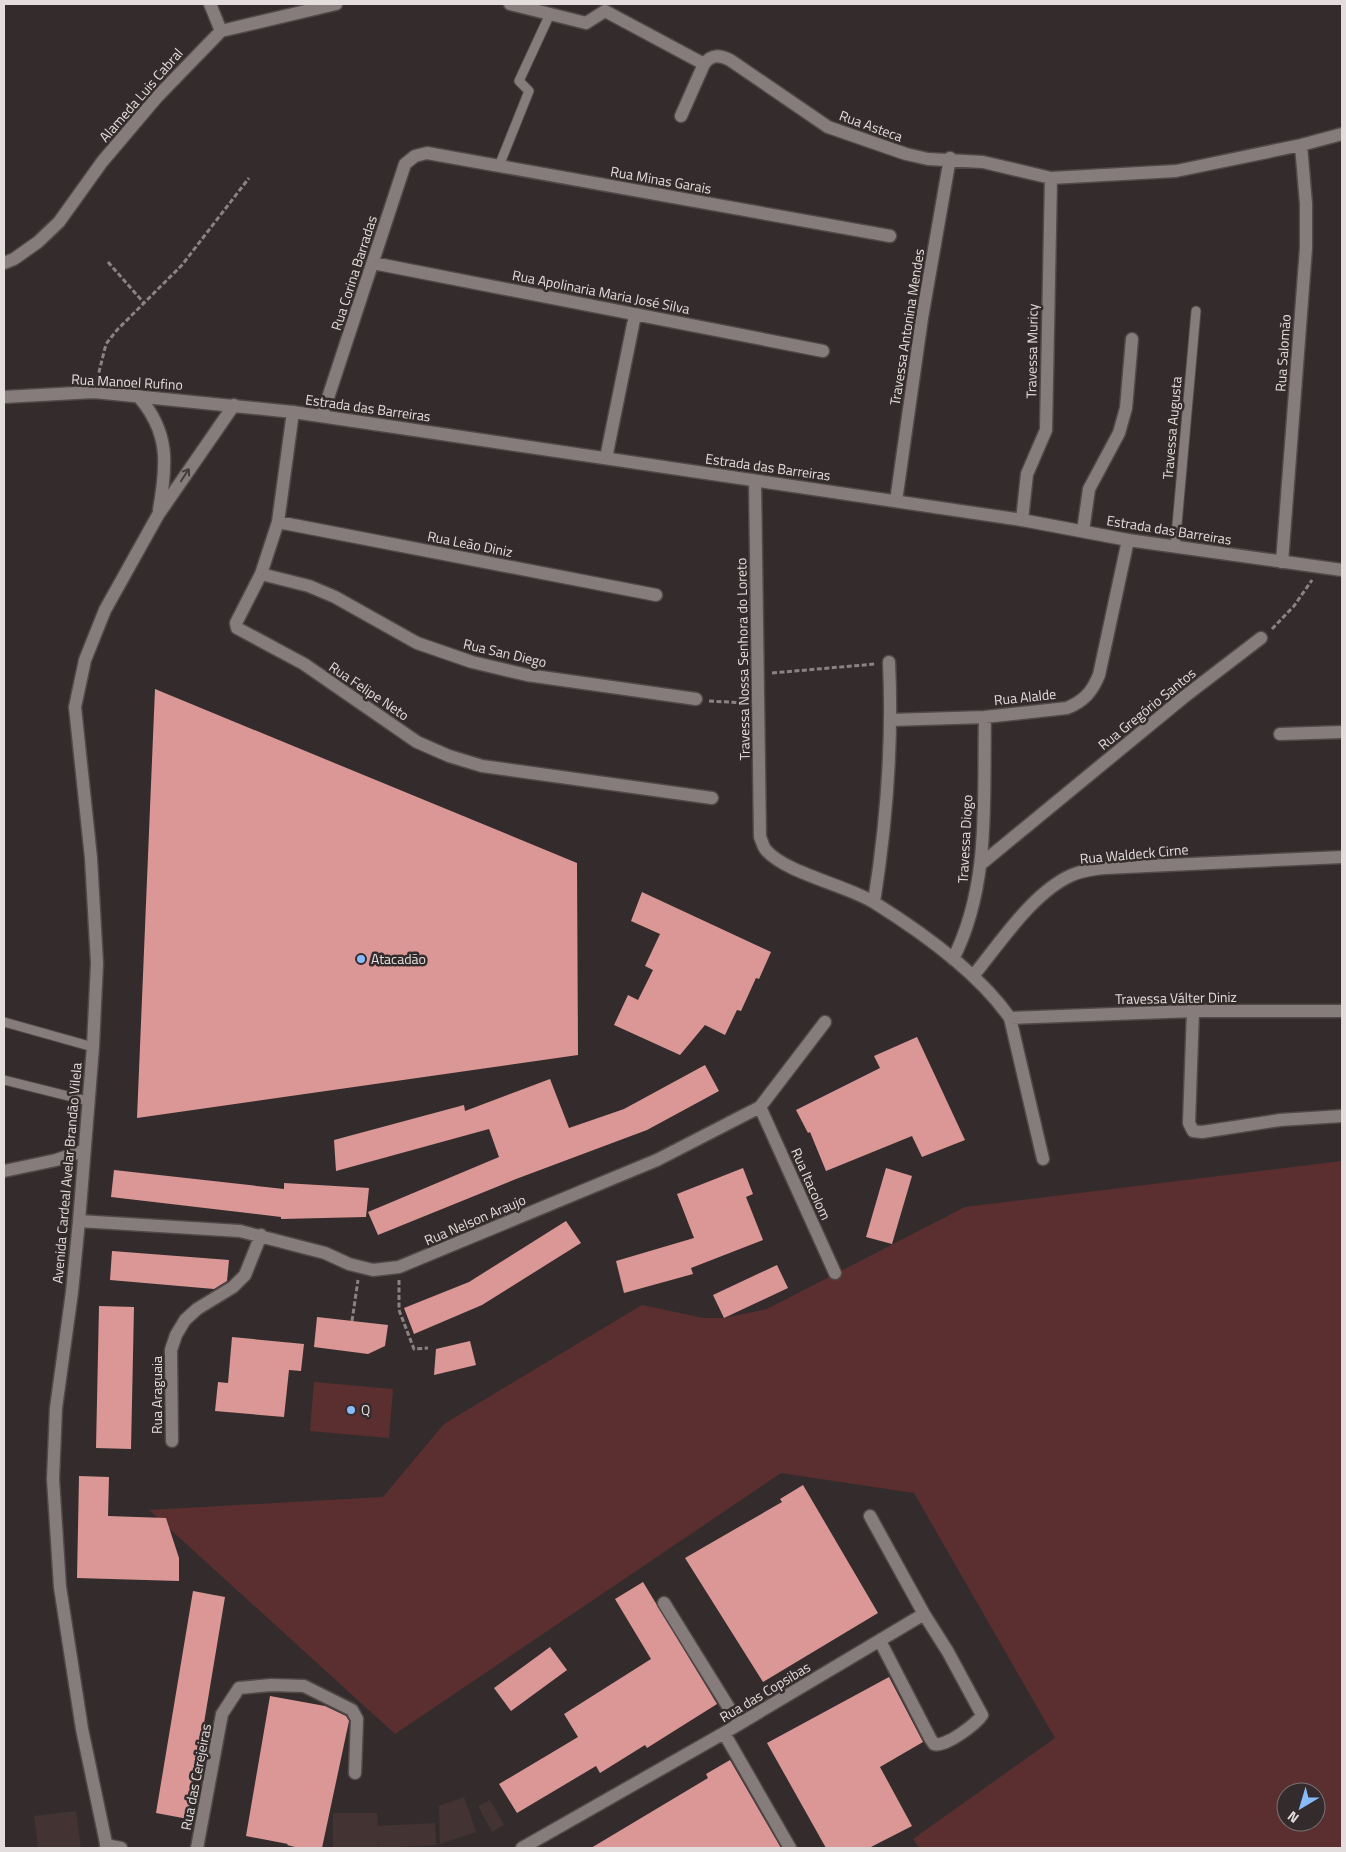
<svg xmlns="http://www.w3.org/2000/svg" width="1346" height="1852" font-family="'Titillium Web',sans-serif">
  <rect width="100%" height="100%" fill="#342c2c"/>
  <path fill="#433433" d="M 464,1797 L 476,1832 L 440,1844 L 439,1806 Z
    M 490,1800 L 504,1825 L 492,1832 L 478,1806 Z
    M 76,1811 L 81,1848 L 38,1848 L 34,1816 Z
    M 333,1813 L 377,1813 L 378,1826 L 435,1823 L 436,1845 L 379,1848 L 378,1841 L 378,1848 L 333,1848 Z"/>
  <path fill="#5b2f2f" fill-rule="evenodd" d="M 1342,1161 L 1342,1848 L 919,1848 L 913,1839 L 1055,1738 L 914,1493 L 781,1473 L 395,1734 L 149,1510 L 383,1497 L 444,1424 L 642,1305 L 703,1318 L 724,1318 L 767,1309 L 965,1207 ZM 1286,1792 L 1316,1792 L 1316,1822 L 1286,1822 Z
    M 314,1382 L 393,1389 L 389,1438 L 310,1431 Z"/>
  <path fill="#da9796" d="M 155,689 L 577,863 L 578,1055 L 137,1118 Z
    M 642,892 L 771,952 L 759,979 L 756,978 L 741,1011 L 737,1010 L 725,1035 L 705,1025 L 680,1055 L 614,1025 L 628,995 L 638,1000 L 653,970 L 645,966 L 660,934 L 631,921 Z
    M 917,1037 L 965,1140 L 922,1157 L 912,1136 L 826,1171 L 810,1132 L 808,1133 L 796,1110 L 880,1068 L 874,1056 Z
    M 705,1065 L 719,1091 L 647,1130 L 516,1179 L 378,1235 L 368,1212 L 499,1157 L 489,1129 L 336,1171 L 334,1140 L 464,1105 L 465,1111 L 550,1079 L 569,1128 L 624,1109 Z
    M 743,1168 L 753,1194 L 746,1197 L 763,1240 L 691,1268 L 693,1274 L 624,1293 L 616,1261 L 694,1238 L 677,1194 Z
    M 886,1168 L 912,1176 L 892,1244 L 866,1237 Z
    M 114,1170 L 284,1189 L 284,1183 L 369,1188 L 366,1217 L 281,1219 L 281,1217 L 111,1197 Z
    M 566,1221 L 581,1243 L 482,1305 L 414,1334 L 404,1308 L 469,1282 Z
    M 112,1251 L 229,1260 L 227,1281 L 214,1289 L 110,1280 Z
    M 777,1265 L 788,1288 L 724,1318 L 713,1295 Z
    M 99,1306 L 134,1307 L 131,1449 L 96,1448 Z
    M 317,1317 L 388,1325 L 385,1346 L 368,1354 L 314,1347 Z
    M 232,1337 L 304,1344 L 301,1371 L 289,1370 L 284,1417 L 215,1411 L 218,1382 L 228,1383 Z
    M 470,1341 L 476,1365 L 434,1375 L 436,1349 Z
    M 79,1476 L 109,1477 L 108,1516 L 166,1518 L 179,1558 L 179,1581 L 77,1578 Z
    M 803,1485 L 878,1613 L 763,1682 L 685,1558 L 782,1502 L 780,1499 Z
    M 643,1582 L 717,1704 L 647,1748 L 645,1745 L 600,1773 L 596,1766 L 517,1813 L 499,1784 L 578,1737 L 564,1714 L 651,1659 L 615,1599 Z
    M 193,1591 L 225,1597 L 188,1819 L 156,1813 Z
    M 550,1647 L 567,1670 L 511,1711 L 494,1688 Z
    M 889,1677 L 923,1742 L 880,1767 L 912,1826 L 869,1848 L 826,1848 L 767,1743 Z
    M 270,1696 L 325,1706 L 346,1716 L 349,1721 L 322,1848 L 299,1848 L 287,1845 L 288,1844 L 246,1836 Z
    M 730,1760 L 781,1848 L 591,1848 L 708,1778 L 706,1774 Z"/>
  <g fill="none" stroke-linecap="round" stroke-linejoin="round">
    <g stroke="#504948" stroke-width="11">
      <path id="lane" d="M 499,166 L 529,91 L 519,81 L 550,14
        M 1175,547 L 1196,311
        M 4,1022 L 93,1047
        M 4,1080 L 88,1101"/>
    </g>
    <g stroke="#504948" stroke-width="15">
      <path id="street" d="M 210,4 L 221,31
        M 510,4 L 586,23 L 605,11 L 704,64
        M 681,116 L 704,64 C 712,54 719,55 730,60 L 828,127 L 906,154 L 928,159 L 983,162 L 1051,178 L 1176,171 L 1301,145 L 1342,134
        M 4,263 L 14,259 L 38,242 L 59,222 L 102,162 L 157,97 L 221,31 L 336,4
        M 373,263 L 823,351
        M 293,412 L 278,522 L 261,574 L 236,623 L 237,628 L 304,664 L 417,742 L 449,756 L 482,766 L 712,798
        M 322,416 L 405,164 L 415,156 L 427,153 L 890,236
        M 606,458 L 635,315
        M 755,481 L 760,837 C 762,841 763,847 766,850 C 785,873 849,886 875,903 C 923,933 978,972 1010,1018 L 1043,1159
        M 896,501 L 922,318 L 950,158
        M 1022,520 L 1027,474 L 1046,430 L 1051,178
        M 278,522 L 656,595
        M 1083,531 L 1089,489 L 1119,433 L 1126,408 L 1132,339
        M 1282,562 L 1306,248 L 1306,204 L 1301,145
        M 261,574 L 309,586 L 335,597 L 417,643 L 472,662 L 527,675 L 696,699
        M 891,720 L 985,717 L 1067,708 C 1084,701 1092,692 1099,675 L 1128,540
        M 1280,734 L 1342,732
        M 981,864 L 1184,697 L 1261,638
        M 874,902 C 887,820 893,745 889,662
        M 953,959 C 991,885 983,798 985,717
        M 973,976 C 1000,943 1033,892 1072,875 C 1088,868 1108,868 1126,867 L 1342,857
        M 1193,1011 L 1189,1123 L 1193,1131 L 1202,1132 L 1280,1120 L 1342,1116
        M 1010,1018 L 1193,1011 L 1342,1011
        M 760,1107 L 835,1273
        M 79,1221 L 240,1231 L 325,1253 L 349,1264 L 373,1270 L 399,1267 L 657,1160 L 760,1107 L 825,1022
        M 172,1441 L 171,1350 L 176,1335 L 185,1320 L 197,1309 L 233,1287 L 245,1275 L 261,1235
        M 664,1603 L 739,1724
        M 880,1641 L 930,1738 L 934,1744 C 945,1748 976,1724 982,1715 L 948,1652 L 924,1614
        M 724,1733 L 790,1848
        M 106,1845 L 121,1848
        M 197,1848 L 222,1714 L 239,1688 L 271,1685 L 304,1686 L 352,1710 L 357,1719 L 355,1773
        M 522,1848 L 724,1733 L 924,1614 L 870,1516"/>
    </g>
    <g stroke="#504948" stroke-width="15">
      <path id="secondary" d="M 138,396 C 170,432 167,465 159,510
        M 4,397 L 94,392 L 293,412 L 1022,520 L 1128,540 L 1342,570
        M 4,1171 L 56,1160 L 83,1151
        M 107,1848 L 82,1729 L 60,1587 L 53,1479 L 56,1408 L 72,1292 L 79,1221 L 93,1047 L 97,963 L 91,858 L 75,707 L 85,660 L 105,610 L 158,515 L 234,405"/>
    </g>
    <path stroke="#898382" stroke-width="3" stroke-dasharray="5 2.5" stroke-linecap="butt" d="M 108,262 L 144,303
      M 97,380 L 106,344 L 117,330 L 182,265 L 249,178
      M 1272,629 L 1294,606 L 1312,580
      M 772,673 L 875,664
      M 709,701 L 745,703
      M 399,1280 L 399,1310 L 414,1349 L 428,1348
      M 352,1321 L 358,1280"/>
    <use href="#lane" stroke="#867c7c" stroke-width="9"/>
    <use href="#street" stroke="#867c7c" stroke-width="12"/>
    <use href="#secondary" stroke="#867c7c" stroke-width="12"/>
  </g>
  <defs><path id="oneway-shaft" d="M-6 0H5M1.5-3L5.5 0L1.5 3" fill="none" stroke-width="1.6" stroke-linecap="round" stroke-linejoin="round" transform="scale(1.25)"/></defs>
  <use stroke="#443c3c" href="#oneway-shaft" transform="translate(185 475) rotate(-57)"/>
  <g fill="#88bbfc" stroke="#342c2c" stroke-width="2">
    <circle cx="361" cy="959" r="5"/>
    <circle cx="351" cy="1410" r="5"/>
  </g>
  <g text-anchor="middle" stroke-width="5" stroke-linejoin="round" paint-order="stroke">
    <g font-size="14" fill="#e3dedd" stroke="#342c2c">
      <text transform="translate(141 95) rotate(-49)" y="5">Alameda Luis Cabral</text>
      <text transform="translate(871 126) rotate(20)" y="5">Rua Asteca</text>
      <text transform="translate(661 180) rotate(10)" y="5">Rua Minas Garais</text>
      <text transform="translate(354 273) rotate(-72)" y="5">Rua Corina Barradas</text>
      <text transform="translate(601 292) rotate(11)" y="5">Rua Apolinaria Maria José Silva</text>
      <text transform="translate(907 327) rotate(-81)" y="5">Travessa Antonina Mendes</text>
      <text transform="translate(1032 351) rotate(-89)" y="5">Travessa Muricy</text>
      <text transform="translate(1283 353) rotate(-86)" y="5">Rua Salomão</text>
      <text transform="translate(127 382) rotate(3)" y="5">Rua Manoel Rufino</text>
      <text transform="translate(368 408) rotate(8)" y="5">Estrada das Barreiras</text>
      <text transform="translate(1172 428) rotate(-85)" y="5">Travessa Augusta</text>
      <text transform="translate(768 467) rotate(8)" y="5">Estrada das Barreiras</text>
      <text transform="translate(1169 530) rotate(9)" y="5">Estrada das Barreiras</text>
      <text transform="translate(470 544) rotate(11)" y="5">Rua Leão Diniz</text>
      <text transform="translate(505 653) rotate(13)" y="5">Rua San Diego</text>
      <text transform="translate(743 659) rotate(-91)" y="5">Travessa Nossa Senhora do Loreto</text>
      <text transform="translate(369 691) rotate(34)" y="5">Rua Felipe Neto</text>
      <text transform="translate(1025 697) rotate(-6)" y="5">Rua Alalde</text>
      <text transform="translate(1147 709) rotate(-39)" y="5">Rua Gregório Santos</text>
      <text transform="translate(965 839) rotate(-87)" y="5">Travessa Diogo</text>
      <text transform="translate(1134 854) rotate(-5)" y="5">Rua Waldeck Cirne</text>
      <text transform="translate(1176 998) rotate(-1)" y="5">Travessa Válter Diniz</text>
      <text transform="translate(67 1173) rotate(-85)" y="5">Avenida Cardeal Avelar Brandão Vilela</text>
      <text transform="translate(811 1184) rotate(66)" y="5">Rua Itacolom</text>
      <text transform="translate(475 1220) rotate(-23)" y="5">Rua Nelson Araujo</text>
      <text transform="translate(157 1395) rotate(-90)" y="5">Rua Araguaia</text>
      <text transform="translate(765 1692) rotate(-31)" y="5">Rua das Copsibas</text>
      <text transform="translate(196 1777) rotate(-79)" y="5">Rua das Cerejeiras</text>
    </g>
    <g font-size="14" fill="#e3dedd" stroke="#342c2c" text-anchor="start">
      <text x="371" y="964">Atacadão</text>
      <text x="361" y="1415">Q</text>
    </g>
  </g>
  <rect width="1346" height="1852" fill="none" stroke="#e3dedd" stroke-width="10"/>
  <g transform="translate(1301 1807) rotate(218)"><circle r="24" fill="#342c2c" stroke="#7a7373"/>
  <path d="M0-4L9 19L0 12L-9 19Z" fill="#88bbfc"/>
  <text y="-8" font-size="14" font-weight="bold" text-anchor="middle" fill="#e3dedd">N</text>
  </g>
</svg>
